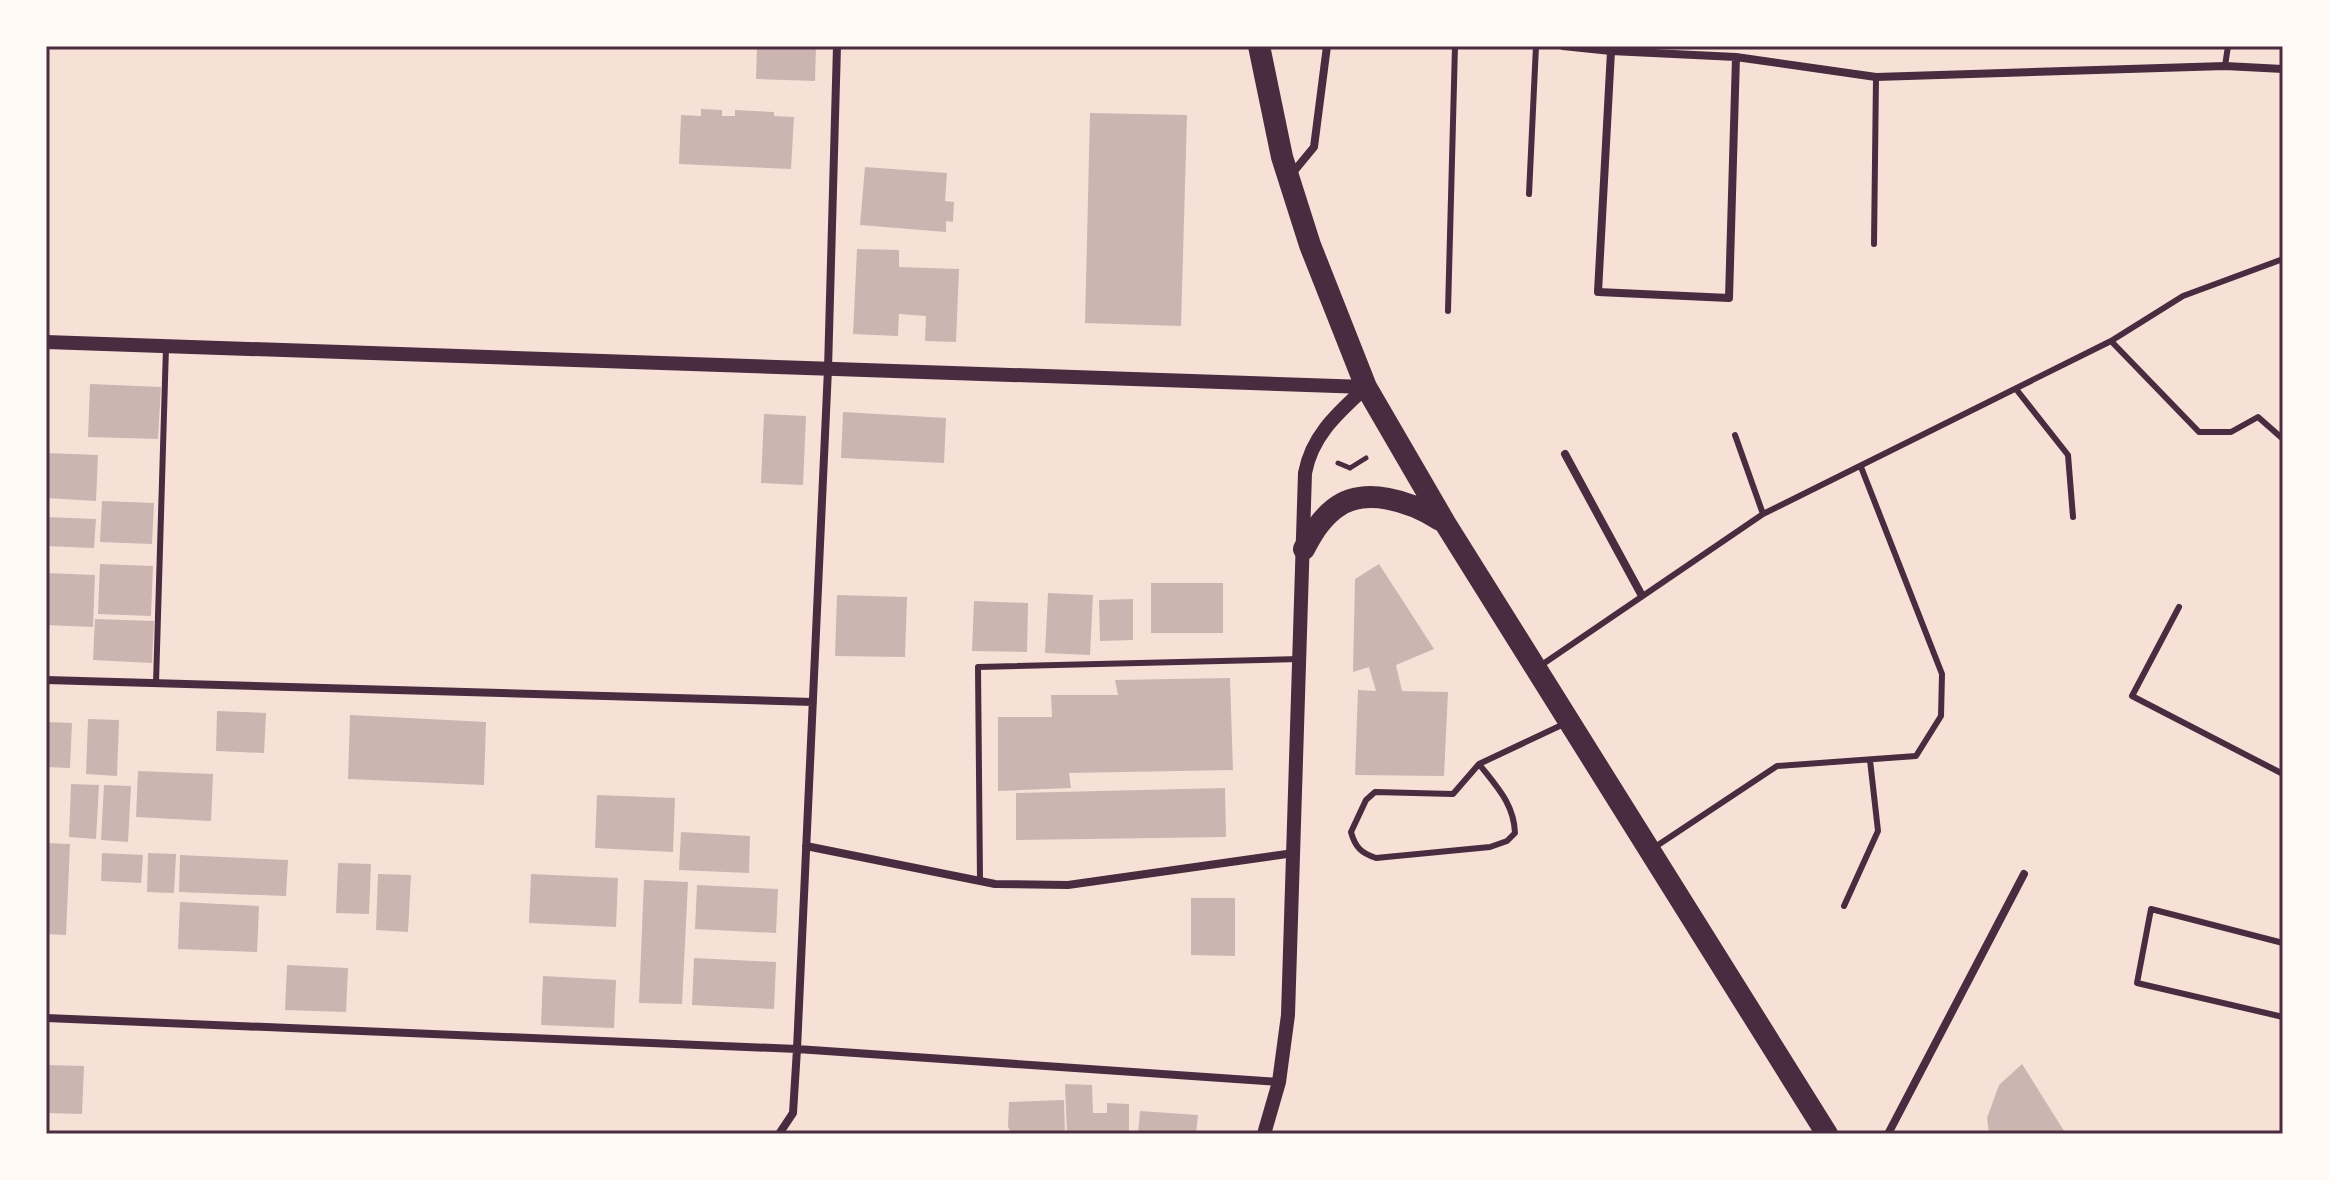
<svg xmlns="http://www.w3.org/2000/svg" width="2329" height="1180" font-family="'Titillium Web',sans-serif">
  <rect width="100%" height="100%" fill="#f7e1d7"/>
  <path fill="#ccb4b1" d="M 757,46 L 816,46 L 815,81 L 756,79 Z
    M 701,109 L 722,110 L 722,116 L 735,116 L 735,110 L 774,112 L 774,116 L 794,117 L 791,169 L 679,164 L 681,115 L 701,116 Z
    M 1090,113 L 1187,115 L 1181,326 L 1085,323 Z
    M 865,167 L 947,173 L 945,201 L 954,202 L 953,222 L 946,221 L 946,232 L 860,225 Z
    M 857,249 L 899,250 L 899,267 L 959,269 L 956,342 L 925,341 L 926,316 L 899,314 L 898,336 L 853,334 Z
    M 90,384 L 161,387 L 158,439 L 88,437 Z
    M 843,412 L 946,418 L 944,463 L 841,458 Z
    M 764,414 L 806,416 L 803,485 L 761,483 Z
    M 46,453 L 98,455 L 96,501 L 46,498 Z
    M 102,501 L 154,503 L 152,544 L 100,542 Z
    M 46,517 L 96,519 L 94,548 L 46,546 Z
    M 100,564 L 153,566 L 151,616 L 98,614 Z
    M 1379,564 L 1434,649 L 1396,665 L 1402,691 L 1448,692 L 1444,776 L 1355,775 L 1358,690 L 1376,691 L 1369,667 L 1353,672 L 1355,579 Z
    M 46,573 L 95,575 L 93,627 L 46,625 Z
    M 1151,583 L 1223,583 L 1223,633 L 1151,633 Z
    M 1048,593 L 1093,595 L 1090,655 L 1045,653 Z
    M 837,595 L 907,597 L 905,657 L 835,656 Z
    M 1133,599 L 1133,640 L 1100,641 L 1099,600 Z
    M 974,601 L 1028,603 L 1027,652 L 972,651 Z
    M 95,619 L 154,621 L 152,663 L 93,660 Z
    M 1230,678 L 1233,770 L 1069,773 L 1071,788 L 998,791 L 998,717 L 1052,717 L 1051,695 L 1118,695 L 1115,680 Z
    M 217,711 L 266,713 L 264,753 L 216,751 Z
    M 350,715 L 486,722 L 484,785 L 348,779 Z
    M 88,719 L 119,720 L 117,776 L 86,774 Z
    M 46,722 L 72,723 L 70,768 L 46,767 Z
    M 138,771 L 213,774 L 211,821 L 136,817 Z
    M 71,784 L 99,785 L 96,839 L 69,837 Z
    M 104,785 L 131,786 L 128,842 L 101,840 Z
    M 1225,788 L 1226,837 L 1016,840 L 1016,793 Z
    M 597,795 L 675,798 L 673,852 L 595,848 Z
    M 681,832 L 750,836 L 749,873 L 679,870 Z
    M 46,843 L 70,844 L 66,935 L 46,934 Z
    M 102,853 L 143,855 L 141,883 L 101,881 Z
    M 148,853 L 176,854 L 174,893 L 147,892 Z
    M 180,855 L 288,860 L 286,896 L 179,892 Z
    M 338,863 L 371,864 L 369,914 L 336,913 Z
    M 378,874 L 411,875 L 408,932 L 376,930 Z
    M 531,874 L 618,878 L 616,927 L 529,923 Z
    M 644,880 L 688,882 L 682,1004 L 639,1003 Z
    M 697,885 L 778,889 L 776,933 L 695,929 Z
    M 1191,898 L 1235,898 L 1235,956 L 1191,955 Z
    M 180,902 L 259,906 L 257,952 L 178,949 Z
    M 694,958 L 776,962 L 774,1009 L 692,1005 Z
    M 287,965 L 348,968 L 346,1012 L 285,1010 Z
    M 543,976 L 616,980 L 614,1028 L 541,1025 Z
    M 2022,1064 L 2066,1134 L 1989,1134 L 1987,1118 L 1999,1085 Z
    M 46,1065 L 84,1066 L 82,1114 L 46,1113 Z
    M 1065,1084 L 1092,1085 L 1093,1113 L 1107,1113 L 1107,1103 L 1129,1104 L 1129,1134 L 1067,1134 Z
    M 1064,1100 L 1065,1134 L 1012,1134 L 1008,1127 L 1009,1102 Z
    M 1140,1111 L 1198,1115 L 1196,1134 L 1138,1134 Z"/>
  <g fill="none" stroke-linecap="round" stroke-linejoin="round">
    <path stroke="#4a2c40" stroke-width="5" d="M 1338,463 L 1350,468
      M 1350,468 L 1366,458"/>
    <path stroke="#4a2c40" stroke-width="6" d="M 2225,66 L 2228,46
      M 1529,194 L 1536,46
      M 1874,244 L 1876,77
      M 1448,311 L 1455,46
      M 2111,341 L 2183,296 L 2283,259
      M 2016,389 L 2068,455 L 2073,517
      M 1735,435 L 1763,514
      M 2179,607 L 2132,696 L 2283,774
      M 1540,666 L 1763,514 L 2111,341 L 2199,432 L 2231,432 L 2258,417 L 2283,439
      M 156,683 L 166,347
      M 1479,764 C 1497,787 1514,804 1515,833 L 1507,841 L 1490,847 L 1376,858 C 1361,853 1355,847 1351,832 L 1366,800 L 1375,792 L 1453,794 L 1479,764 L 1566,723
      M 1652,849 L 1777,766 L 1916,756 L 1941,716 L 1942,674 L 1861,467
      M 980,881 L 978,667 L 1300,659
      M 1844,906 L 1878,831 L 1870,760
      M 2283,943 L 2151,909 L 2137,983 L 2283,1017"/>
    <path stroke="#4a2c40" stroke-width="8" d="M 1563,46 L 1611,51 L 1736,57 L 1876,77 L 2225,66 L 2283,69
      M 1611,51 L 1598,292 L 1729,298 L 1736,57
      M 1290,176 L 1314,147 L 1327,46
      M 1565,454 L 1641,594
      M 46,680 L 813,702
      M 806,846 L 995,884 L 1068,885 L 1294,853
      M 46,1018 L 797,1049 L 1279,1082
      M 779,1134 L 793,1113 L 797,1049 L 828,369 L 837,46
      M 1888,1134 L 2024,874"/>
    <path stroke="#4a2c40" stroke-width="14" d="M 46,342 L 1366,387
      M 1264,1134 L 1279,1082 L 1288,1015 L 1305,473 C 1312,435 1338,413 1366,387"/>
    <path stroke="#4a2c40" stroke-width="22" d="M 1259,46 L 1282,157 L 1310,245 L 1366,387 L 1445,523 L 1827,1134
      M 1304,549 C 1312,534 1320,520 1334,509 C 1364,485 1412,502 1440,520"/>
  </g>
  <rect width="2329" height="1180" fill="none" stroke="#fffaf5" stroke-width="96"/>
  <rect x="48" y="48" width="2233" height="1084" fill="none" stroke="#4a2c40" stroke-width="3"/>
</svg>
